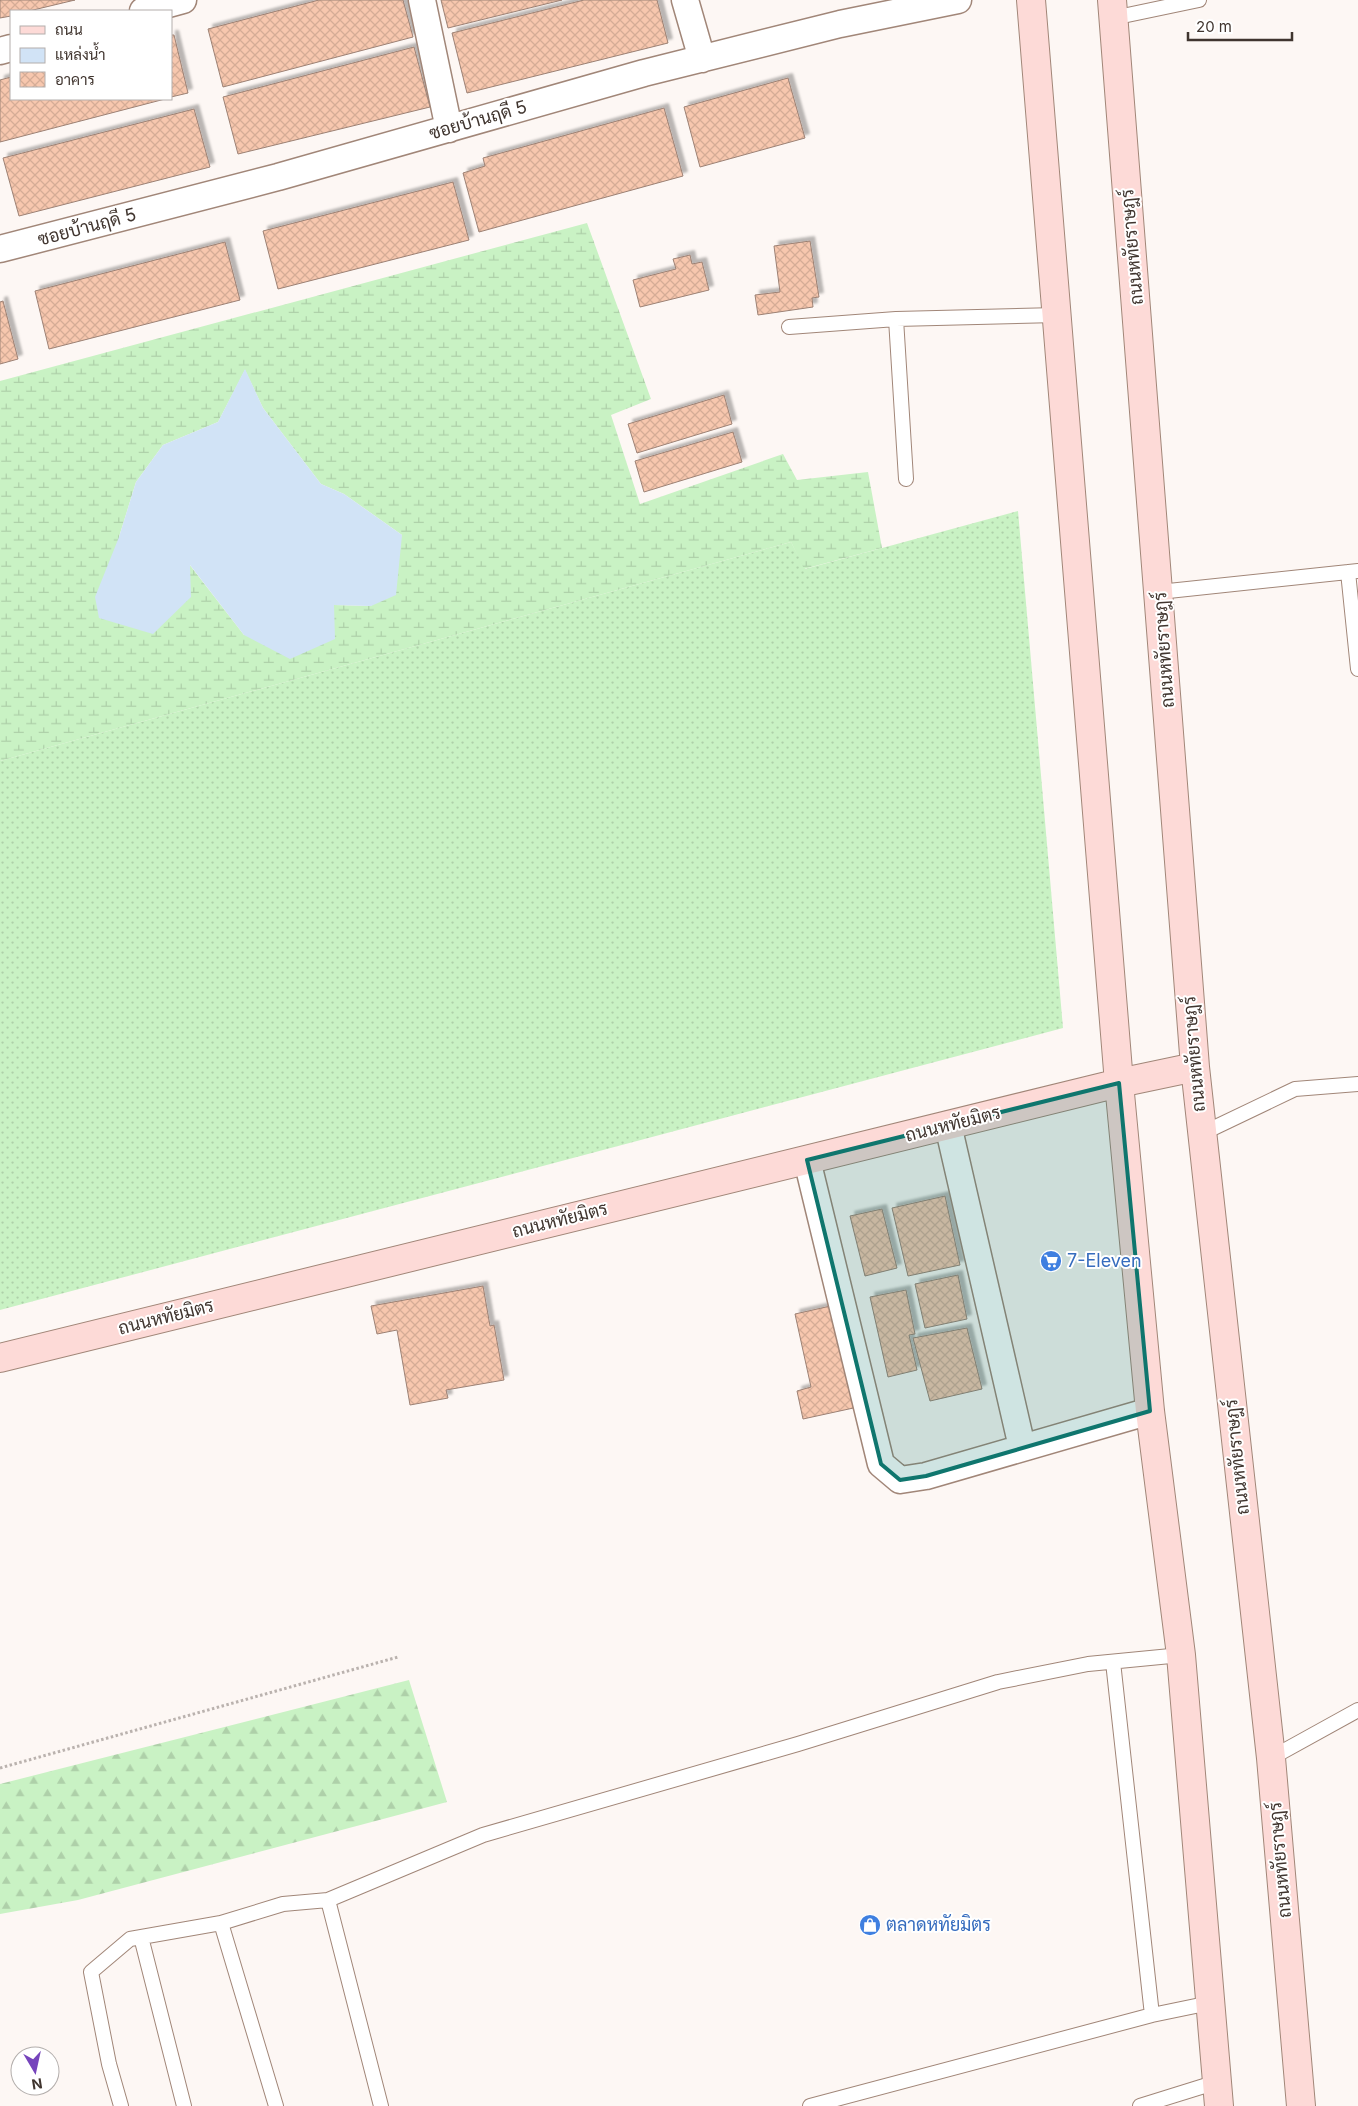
<svg xmlns="http://www.w3.org/2000/svg" width="1358" height="2106" font-family="Inter,Sarabun,sans-serif">
  <defs>
    <pattern id="grass-dots" width="8" height="8" patternUnits="userSpaceOnUse" patternTransform="scale(1.25)"><rect width="8" height="8" fill="#c9f2c4"/><path d="M2 2h.1M6 6h.1" fill="none" stroke="#aed0a9" stroke-width="1.8" stroke-linecap="round"/></pattern>
    <pattern id="forest-firs" width="22" height="20" patternUnits="userSpaceOnUse" patternTransform="scale(1.25)"><rect width="22" height="20" fill="#c9f2c4"/><path d="M5 1l3.5 6h-7zM16 11l3.5 6h-7z" fill="#aed0a9"/></pattern>
    <pattern id="wetland-marsh" width="20" height="14" patternUnits="userSpaceOnUse" patternTransform="scale(1.25)"><rect width="20" height="14" fill="#c9f2c4"/><path d="M1 5h8M5 5V1M11 12h8M15 12V8" fill="none" stroke="#aed0a9"/></pattern>
    <pattern id="building-cross-hatch" width="8" height="8" patternUnits="userSpaceOnUse" patternTransform="scale(1.25)"><rect width="8" height="8" fill="#f7c7ae"/><path d="M0 0l8 8M0 8l8-8" fill="none" stroke="#d5ac96"/></pattern>
    <filter id="shadow"><feDropShadow dx="4.5" dy="-4.5" stdDeviation="1" flood-color="#0004"/></filter>
  </defs>
  <rect width="100%" height="100%" fill="#fdf7f4"/>
  <path fill="url(#grass-dots)" d="M 1018,511 L 1063,1028 L 0,1310 L 0,761 L 791,542 L 805,569 Z"/>
  <path fill="url(#forest-firs)" d="M 409,1680 L 447,1802 L 78,1900 L 0,1914 L 0,1784 Z"/>
  <path fill="url(#wetland-marsh)" fill-rule="evenodd" d="M 587,223 L 651,399 L 611,415 L 640,504 L 783,454 L 797,480 L 868,472 L 882,548 L 804,569 L 791,542 L 0,761 L 0,381 ZM 245,370 L 263,408 L 321,484 L 344,494 L 402,535 L 371,606 L 334,605 L 244,635 L 189,564 L 119,537 L 136,482 L 163,445 L 218,422 Z"/>
  <path fill="#d1e3f6" d="M 245,369 L 263,408 L 321,484 L 344,494 L 402,535 L 396,595 L 371,606 L 334,605 L 335,639 L 290,659 L 244,635 L 190,565 L 191,597 L 153,634 L 99,618 L 95,597 L 119,537 L 136,482 L 163,445 L 218,422 Z"/>
  <path fill="url(#building-cross-hatch)" stroke="#9c8174" filter="url(#shadow)" d="M 0,0 L 75,0 L 29,11 L 11,11 L 11,16 L 0,18 Z
    M 319,0 L 403,0 L 413,37 L 223,87 L 208,29 Z
    M 441,0 L 562,0 L 448,28 Z
    M 584,0 L 657,0 L 668,43 L 467,93 L 452,33 Z
    M 171,35 L 174,35 L 188,93 L 171,97 Z
    M 414,47 L 430,107 L 238,154 L 223,97 Z
    M 11,77 L 11,99 L 165,99 L 0,142 L 0,80 Z
    M 788,78 L 805,138 L 700,167 L 684,107 Z
    M 664,108 L 683,176 L 479,232 L 463,173 L 485,166 L 483,158 Z
    M 194,109 L 210,167 L 19,216 L 3,158 Z
    M 453,182 L 469,240 L 278,289 L 263,231 Z
    M 810,241 L 819,297 L 812,298 L 813,307 L 758,315 L 755,295 L 780,292 L 774,246 Z
    M 225,242 L 240,300 L 49,349 L 35,291 Z
    M 690,255 L 692,264 L 702,262 L 709,290 L 640,307 L 633,280 L 676,269 L 673,259 Z
    M 3,301 L 18,359 L 0,364 L 0,302 Z
    M 724,395 L 732,424 L 637,453 L 628,424 Z
    M 733,432 L 742,462 L 644,492 L 635,461 Z
    M 945,1196 L 960,1265 L 908,1276 L 892,1208 Z
    M 882,1209 L 897,1268 L 865,1276 L 850,1216 Z
    M 958,1275 L 967,1319 L 925,1328 L 915,1284 Z
    M 483,1286 L 490,1326 L 494,1325 L 504,1380 L 446,1390 L 448,1398 L 410,1405 L 397,1330 L 377,1334 L 371,1306 Z
    M 906,1290 L 915,1334 L 909,1335 L 917,1370 L 888,1377 L 870,1297 Z
    M 835,1305 L 858,1407 L 803,1419 L 797,1391 L 811,1387 L 795,1314 Z
    M 967,1328 L 982,1389 L 930,1401 L 913,1338 Z"/>
  <g fill="none" stroke-linecap="round" stroke-linejoin="round">
    <g stroke="#a18678" stroke-width="16">
      <path id="lane" d="M 1113,18 L 1199,0
        M 896,319 L 906,479
        M 789,327 L 896,319 L 1057,315
        M 1348,572 L 1358,669
        M 1159,592 L 1358,571
        M 1201,1134 L 1295,1089 L 1358,1084
        M 1113,1662 L 1152,2015
        M 1271,1758 L 1358,1710
        M 328,1900 L 483,1835 L 798,1744 L 998,1682 L 1088,1664 L 1181,1655
        M 221,1923 L 276,2106
        M 141,1937 L 184,2106
        M 121,2106 L 109,2064 L 91,1972 L 130,1939 L 221,1923 L 283,1904 L 328,1900 L 381,2106
        M 810,2106 L 1152,2015 L 1210,2003
        M 1140,2106 L 1217,2082"/>
    </g>
    <g stroke="#a18678" stroke-width="29">
      <path id="street" d="M 422,0 L 449,129
        M 685,0 L 702,59
        M 143,11 L 183,0
        M 0,51 L 11,48
        M 0,249 L 278,177 L 644,73 L 840,24 L 958,0
        M 948,1125 L 1022,1447
        M 807,1160 L 881,1464 L 900,1480 L 926,1476 L 1150,1411"/>
    </g>
    <g stroke="#a18678" stroke-width="30">
      <path id="secondary" d="M 1031,0 L 1119,1083 L 1150,1411 L 1181,1655 L 1219,2106
        M 1112,0 L 1195,1067 L 1271,1758 L 1301,2106
        M 0,1358 L 1119,1083 L 1195,1067"/>
    </g>
    <path stroke="#bab2ae" stroke-width="3" stroke-dasharray="2.5 2.5" stroke-linecap="butt" d="M 0,1768 L 398,1657"/>
    <use href="#lane" stroke="#fff" stroke-width="14"/>
    <use href="#street" stroke="#fff" stroke-width="26"/>
    <use href="#secondary" stroke="#fddad7" stroke-width="28"/>
  </g>
  <path fill="#0f766e" fill-opacity="0.2" stroke="#0f766e" stroke-width="4" stroke-linejoin="round" d="M 1119,1083 L 1150,1411 L 926,1476 L 900,1480 L 881,1464 L 807,1160 Z"/>
  <defs>
    <g id="supermarket-disc" transform="scale(1.125)"><circle r="9.5" fill="#3f7fe0" stroke="#fff"/><path d="M-6-5.5h2.5l.6 2H6L4.5 2H-2.5L-4.4-4H-6ZM-1.5 3.2a1.3 1.3 0 1 0 .1 0ZM3 3.2a1.3 1.3 0 1 0 .1 0Z" fill="#fff"/></g>
    <g id="shop-disc" transform="scale(1.125)"><circle r="9.5" fill="#3f7fe0" stroke="#fff"/><path d="M-5-2.5h2.3a2.7 3.5 0 0 1 5.4 0H5L5.5 6h-11ZM-1.5-2.5h3a1.5 2.3 0 0 0-3 0Z" fill="#fff"/></g>
  </defs>
  <g fill-rule="evenodd">
    <use href="#supermarket-disc" x="1051" y="1261"/>
    <use href="#shop-disc" x="870" y="1925"/>
  </g>
  <g text-anchor="middle" stroke-width="4" stroke-linejoin="round" paint-order="stroke">
    <g font-size="18" fill="#40352f" stroke="#fff">
      <text transform="translate(478 120) rotate(-16)" y="6">ซอยบ้านฤดี 5</text>
      <text transform="translate(87 227) rotate(-15)" y="6">ซอยบ้านฤดี 5</text>
      <text transform="translate(1132 247) rotate(-95)" y="6">ถนนหทัยราษฎร์</text>
      <text transform="translate(1164 650) rotate(-94)" y="6">ถนนหทัยราษฎร์</text>
      <text transform="translate(1194 1054) rotate(-95)" y="6">ถนนหทัยราษฎร์</text>
      <text transform="translate(953 1124) rotate(-14)" y="6">ถนนหทัยมิตร</text>
      <text transform="translate(560 1220) rotate(-14)" y="6">ถนนหทัยมิตร</text>
      <text transform="translate(166 1317) rotate(-14)" y="6">ถนนหทัยมิตร</text>
      <text transform="translate(1237 1457) rotate(-96)" y="6">ถนนหทัยราษฎร์</text>
      <text transform="translate(1280 1860) rotate(-95)" y="6">ถนนหทัยราษฎร์</text>
    </g>
    <g font-size="18" fill="#366cbe" stroke="#fff" text-anchor="start">
      <text x="1067" y="1267">7-Eleven</text>
      <text x="886" y="1931">ตลาดหทัยมิตร</text>
    </g>
  </g>
  <rect x="10" y="10" width="162" height="90" fill="#ffffff" stroke="#b3aeac"/>
  <rect x="20" y="26" width="25" height="8" fill="#fddad7" stroke="#b3aeac"/>
  <text x="55" y="35" font-size="15" fill="#40352f">ถนน</text>
  <rect x="20" y="48" width="25" height="15" fill="#d1e3f6" stroke="#b3aeac"/>
  <text x="55" y="60" font-size="15" fill="#40352f">แหล่งน้ำ</text>
  <rect x="20" y="72" width="25" height="15" fill="url(#building-cross-hatch)" stroke="#b3aeac"/>
  <text x="55" y="85" font-size="15" fill="#40352f">อาคาร</text>
  <g transform="translate(35 2071) rotate(171)"><circle r="24" fill="#ffffff" stroke="#b3aeac"/>
  <path d="M0-4L9 19L0 12L-9 19Z" fill="#7644bc"/>
  <text y="-8" font-size="14" font-weight="bold" text-anchor="middle" fill="#40352f">N</text>
  </g>
  <path d="M1188 32v8h104v-8" fill="none" stroke="#40352f" stroke-width="2.5"/>
  <text x="1196" y="32" font-size="15" fill="#40352f" stroke="#ffffff" stroke-width="4" paint-order="stroke">20 m</text>
</svg>
